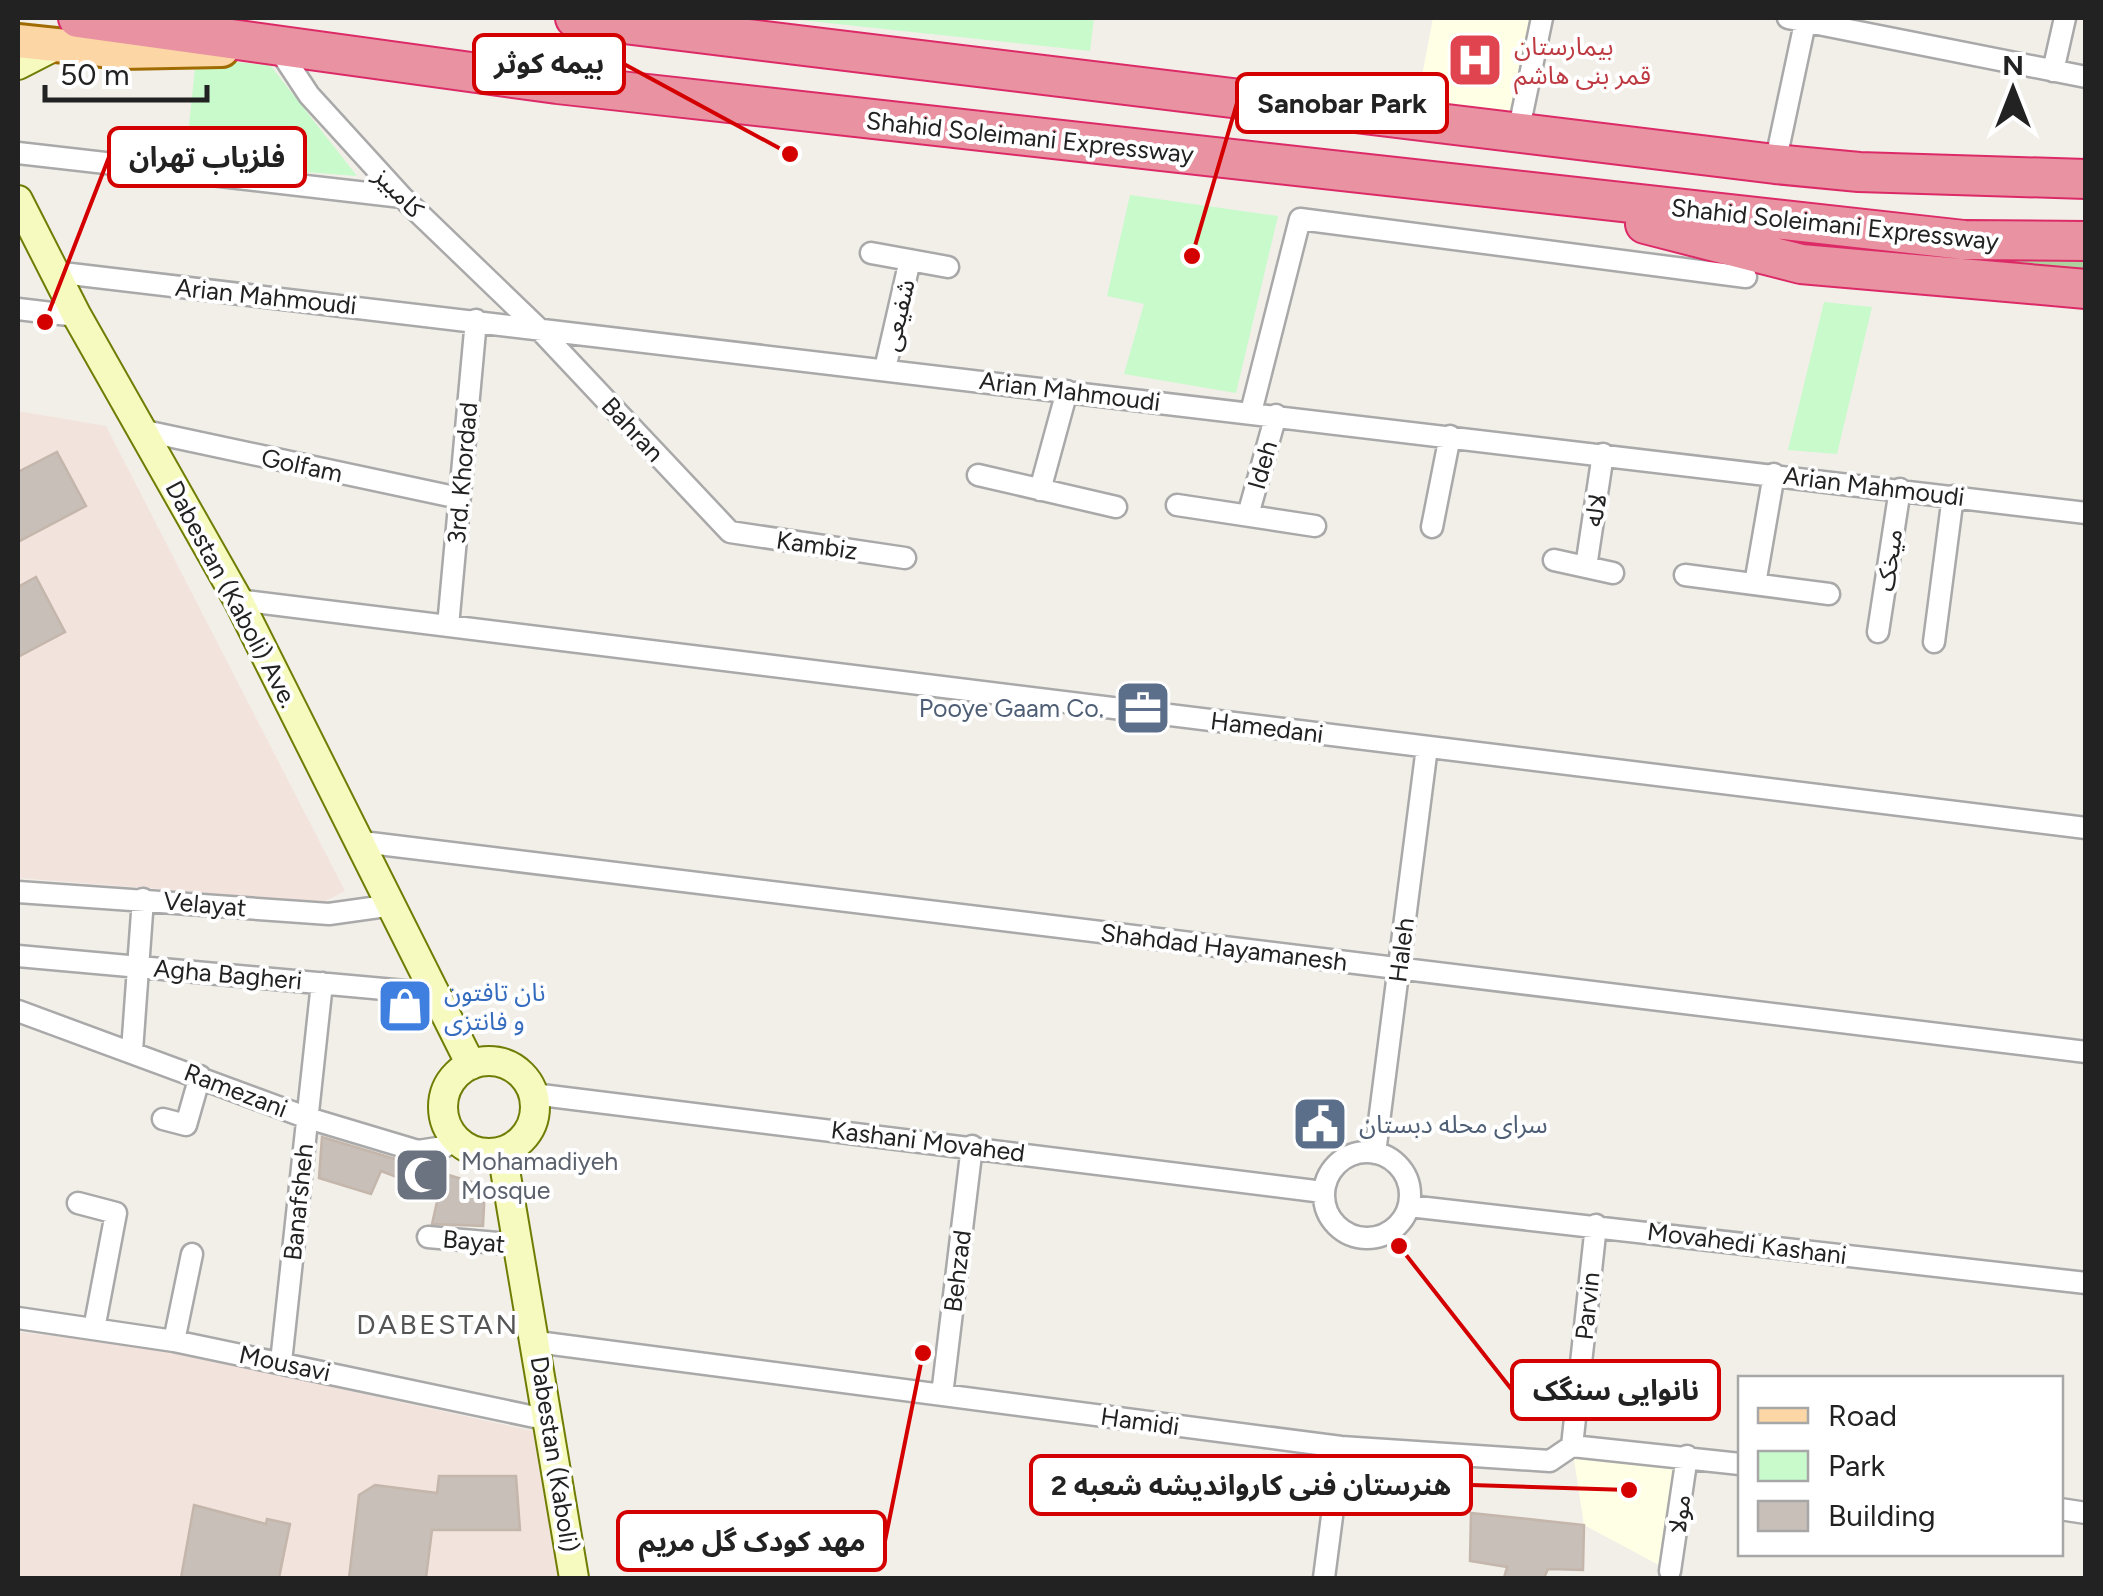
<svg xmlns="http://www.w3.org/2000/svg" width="2103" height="1596" font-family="Figtree,'Noto Sans Arabic',sans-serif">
  <rect width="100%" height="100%" fill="#f2efe9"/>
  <path fill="#ffffe5" d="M 1433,18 L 1532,18 L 1514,119 L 1417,102 Z
    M 1572,1446 L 1682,1456 L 1670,1571 L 1584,1525 Z"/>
  <path fill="#f3e3dd" d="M 18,411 L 106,426 L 345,891 L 323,902 L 18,878 Z
    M 18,1332 L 149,1347 L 533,1431 L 561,1578 L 18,1578 Z"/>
  <path fill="#add19e" d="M 1760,231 L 2085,251 L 2085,274 L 1757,242 Z"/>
  <path fill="#c8facc" d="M 781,18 L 1094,18 L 1090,51 Z
    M 196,59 L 270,65 L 357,176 L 185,163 Z
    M 1130,195 L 1278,216 L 1236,393 L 1124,374 L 1144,304 L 1107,296 Z
    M 1824,302 L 1872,307 L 1837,454 L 1788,450 Z"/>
  <path fill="#c7bfb8" stroke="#c4b6ab" stroke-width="2.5" d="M 57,452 L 86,506 L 18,542 L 18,472 Z
    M 36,577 L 65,632 L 18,657 L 18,587 Z
    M 322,1137 L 485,1186 L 483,1226 L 432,1224 L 439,1193 L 381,1171 L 371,1194 L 319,1178 Z
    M 439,1476 L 516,1476 L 520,1530 L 432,1530 L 426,1578 L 349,1578 L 359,1495 L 375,1485 L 437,1493 Z
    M 194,1505 L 266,1524 L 267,1519 L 290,1524 L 279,1578 L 181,1578 Z
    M 1471,1513 L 1584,1525 L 1583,1570 L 1548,1569 L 1544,1578 L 1504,1578 L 1507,1567 L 1470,1561 Z"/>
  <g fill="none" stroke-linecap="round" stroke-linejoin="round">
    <g stroke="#a9a9a9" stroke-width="25">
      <path id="street" d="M 1788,18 L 2086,77
        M 276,45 L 309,95 L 402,197 L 537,327 L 730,532 L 905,558
        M 2053,71 L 2065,18
        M 1518,133 L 1542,18
        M 18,153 L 402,197
        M 1775,164 L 1806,18
        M 871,253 L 948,267
        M 54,272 L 2086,513
        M 18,309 L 77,316
        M 885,369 L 910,260
        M 1251,412 L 1300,219 L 1746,277
        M 145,431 L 459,498
        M 978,475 L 1116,507
        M 1040,490 L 1067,391
        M 1177,505 L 1315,526
        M 1248,515 L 1276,415
        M 1432,527 L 1450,436
        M 1554,560 L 1613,573
        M 1586,567 L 1603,454
        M 1685,575 L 1829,594
        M 1755,584 L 1774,474
        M 238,600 L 2086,828
        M 448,626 L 476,320
        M 1878,632 L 1900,489
        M 1934,642 L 1953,496
        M 362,842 L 2086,1052
        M 18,892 L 329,914 L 393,905
        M 18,956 L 439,994
        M 18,1011 L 308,1118 L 418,1151 L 444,1147 L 456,1140
        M 132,1051 L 143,899
        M 533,1094 L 1323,1192
        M 163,1119 L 186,1125 L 200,1076
        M1324 1195a43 43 0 1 1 86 0a43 43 0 1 1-86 0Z
        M 1375,1153 L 1427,747
        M 78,1203 L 116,1213 L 94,1329
        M 1409,1206 L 2086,1283
        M 428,1237 L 520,1245
        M 18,1318 L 174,1341 L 549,1420
        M 174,1341 L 192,1254
        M 537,1342 L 1341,1447 L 1550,1461 L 1572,1446 L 1740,1464
        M 281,1362 L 322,983
        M 942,1395 L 972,1146
        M 1572,1446 L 1596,1225
        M 2060,1509 L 2086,1513
        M 1670,1571 L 1687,1456
        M 1324,1578 L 1341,1447"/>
    </g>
    <g stroke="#707d05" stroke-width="32">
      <path id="secondary" d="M 18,65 L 57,45
        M 18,200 L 77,316 L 238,600 L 471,1065
        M443 1107a46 46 0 1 1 92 0a46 46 0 1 1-92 0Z
        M 502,1152 L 574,1578"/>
    </g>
    <g stroke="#a06b00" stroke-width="38">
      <path id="primary" d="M 18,41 L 122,52 L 222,50"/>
    </g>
    <g stroke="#dc2a67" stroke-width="42">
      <path id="highway" d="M 78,18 L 557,84 L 1964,240 L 2086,241
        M 575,18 L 1775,164 L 1859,172 L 2086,179
        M 1645,224 L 1801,264 L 2086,289"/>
    </g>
    <use href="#street" stroke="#fff" stroke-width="20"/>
    <use href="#secondary" stroke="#f7fabf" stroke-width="28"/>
    <use href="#primary" stroke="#fcd6a4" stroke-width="32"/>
    <use href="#highway" stroke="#e892a2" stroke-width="38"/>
  </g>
  <defs>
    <g id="hospital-square" transform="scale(2.875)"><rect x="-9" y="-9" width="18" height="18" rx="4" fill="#e0444e" stroke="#fff"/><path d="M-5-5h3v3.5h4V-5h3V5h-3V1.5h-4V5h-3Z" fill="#fff"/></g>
    <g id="office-square" transform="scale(2.875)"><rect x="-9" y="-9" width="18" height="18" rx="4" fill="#5c6f8a" stroke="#fff"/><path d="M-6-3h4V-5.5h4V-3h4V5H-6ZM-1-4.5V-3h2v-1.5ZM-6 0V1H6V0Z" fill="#fff"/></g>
    <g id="shop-square" transform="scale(2.875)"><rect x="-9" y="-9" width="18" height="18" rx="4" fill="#3f7fe0" stroke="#fff"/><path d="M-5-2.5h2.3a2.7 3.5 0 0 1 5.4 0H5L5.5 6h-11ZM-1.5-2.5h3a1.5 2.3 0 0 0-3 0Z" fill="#fff"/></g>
    <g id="civic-square" transform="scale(2.875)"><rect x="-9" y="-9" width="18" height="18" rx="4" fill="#5c6f8a" stroke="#fff"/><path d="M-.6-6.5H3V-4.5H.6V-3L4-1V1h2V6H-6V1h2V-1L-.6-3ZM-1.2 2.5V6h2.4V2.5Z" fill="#fff"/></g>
    <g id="mosque-square" transform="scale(2.875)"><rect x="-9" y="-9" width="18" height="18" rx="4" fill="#6b7280" stroke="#fff"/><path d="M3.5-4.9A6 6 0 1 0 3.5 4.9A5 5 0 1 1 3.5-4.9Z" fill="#fff"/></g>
  </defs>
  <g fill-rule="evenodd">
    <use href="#hospital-square" x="1475" y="60"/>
    <use href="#office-square" x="1143" y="708"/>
    <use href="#shop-square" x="405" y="1006"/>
    <use href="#civic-square" x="1320" y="1124"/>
    <use href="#mosque-square" x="422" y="1175"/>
  </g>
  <g text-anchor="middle" stroke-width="8" stroke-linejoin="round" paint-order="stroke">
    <g font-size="25" fill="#be3a42" stroke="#fff" text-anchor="start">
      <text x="1514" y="55">بیمارستان<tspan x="1514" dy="29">قمر بنی هاشم</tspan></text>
    </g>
    <g font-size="25" fill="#222" stroke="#fff">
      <text transform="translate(1030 137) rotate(6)" y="9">Shahid Soleimani Expressway</text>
      <text transform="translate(399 192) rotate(46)" y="9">کامبیز</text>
      <text transform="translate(1835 224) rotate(6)" y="9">Shahid Soleimani Expressway</text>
      <text transform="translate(266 296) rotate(6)" y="9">Arian Mahmoudi</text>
      <text transform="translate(898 315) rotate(-77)" y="9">شفیعی</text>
      <text transform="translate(1070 391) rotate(7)" y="9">Arian Mahmoudi</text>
      <text transform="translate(633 429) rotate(47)" y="9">Bahran</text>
      <text transform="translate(302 465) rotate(12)" y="9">Golfam</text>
      <text transform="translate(1262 465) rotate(-74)" y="9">Ideh</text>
      <text transform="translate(462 473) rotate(-85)" y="9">3rd. Khordad</text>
      <text transform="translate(1874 486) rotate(7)" y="9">Arian Mahmoudi</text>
      <text transform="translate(1595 510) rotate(-81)" y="9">لاله</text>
      <text transform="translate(817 545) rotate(8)" y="9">Kambiz</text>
      <text transform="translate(1889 560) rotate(-82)" y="9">میخک</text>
      <text transform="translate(232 594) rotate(62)" y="9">Dabestan (Kaboli) Ave.</text>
      <text transform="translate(1267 727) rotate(7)" y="9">Hamedani</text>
      <text transform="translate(205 904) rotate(5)" y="9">Velayat</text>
      <text transform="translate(1224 947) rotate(7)" y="9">Shahdad Hayamanesh</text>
      <text transform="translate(1401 950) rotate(-83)" y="9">Haleh</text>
      <text transform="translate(228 974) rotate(5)" y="9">Agha Bagheri</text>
      <text transform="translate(236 1090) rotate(21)" y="9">Ramezani</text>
      <text transform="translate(928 1141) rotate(7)" y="9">Kashani Movahed</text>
      <text transform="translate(298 1202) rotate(-84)" y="9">Banafsheh</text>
      <text transform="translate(474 1241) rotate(5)" y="9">Bayat</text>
      <text transform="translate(1747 1243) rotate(7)" y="9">Movahedi Kashani</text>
      <text transform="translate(957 1271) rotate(-83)" y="9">Behzad</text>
      <text transform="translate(1587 1306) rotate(-84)" y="9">Parvin</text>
      <text transform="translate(285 1363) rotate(12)" y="9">Mousavi</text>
      <text transform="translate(1140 1421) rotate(8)" y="9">Hamidi</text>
      <text transform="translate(555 1454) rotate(81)" y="9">Dabestan (Kaboli)</text>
      <text transform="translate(1679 1514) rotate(-82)" y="9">مولا</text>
    </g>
    <g font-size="25" fill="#4e5e75" stroke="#fff" text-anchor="end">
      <text x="1104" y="717">Pooye Gaam Co.</text>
      <text x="1359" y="1133" text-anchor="start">سرای محله دبستان</text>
    </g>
    <g font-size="25" fill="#366cbe" stroke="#fff" text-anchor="start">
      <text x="444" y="1001">نان تافتون<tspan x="444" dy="29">و فانتزی</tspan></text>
    </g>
    <g font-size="25" fill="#5b616d" stroke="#fff" text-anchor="start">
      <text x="461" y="1170">Mohamadiyeh<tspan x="461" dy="29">Mosque</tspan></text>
    </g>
    <g font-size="28" letter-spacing="2.5" fill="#555" stroke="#fff">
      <text x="438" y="1334">DABESTAN</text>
    </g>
  </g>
  <path fill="none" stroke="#d40000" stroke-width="4" d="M790 154L624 64M1192 256L1237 103M45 322L109 157M1399 1246L1512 1390M1629 1490L1471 1485M923 1353L885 1541"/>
  <g fill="#d40000" stroke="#fff" stroke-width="4">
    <circle cx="790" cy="154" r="10"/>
    <circle cx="1192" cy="256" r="10"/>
    <circle cx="45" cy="322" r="10"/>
    <circle cx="1399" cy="1246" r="10"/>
    <circle cx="1629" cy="1490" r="10"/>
    <circle cx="923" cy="1353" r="10"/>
  </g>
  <g fill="#fff" stroke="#d40000" stroke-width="4">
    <rect x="474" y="35" width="150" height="58" rx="10"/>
    <rect x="1237" y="74" width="210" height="58" rx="10"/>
    <rect x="109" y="128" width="196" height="58" rx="10"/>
    <rect x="1512" y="1361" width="207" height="58" rx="10"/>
    <rect x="1031" y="1456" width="440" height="58" rx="10"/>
    <rect x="618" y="1512" width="267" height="58" rx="10"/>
  </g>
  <g font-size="28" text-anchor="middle" font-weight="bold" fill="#222">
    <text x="549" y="73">بیمه کوثر</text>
    <text x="1342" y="113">Sanobar Park</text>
    <text x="207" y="167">فلزیاب تهران</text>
    <text x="1616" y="1400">نانوایی سنگک</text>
    <text x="1251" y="1495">هنرستان فنی کارواندیشه شعبه 2</text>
    <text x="752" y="1551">مهد کودک گل مریم</text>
  </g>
  <rect width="2103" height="1596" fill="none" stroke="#222222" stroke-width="40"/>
  <rect x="1738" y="1376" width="325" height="180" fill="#ffffff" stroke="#a7a7a7" stroke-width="2.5"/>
  <rect x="1758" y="1408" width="50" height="15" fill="#fcd6a4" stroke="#a7a7a7" stroke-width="2.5"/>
  <text x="1828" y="1426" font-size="30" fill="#222222">Road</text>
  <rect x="1758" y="1451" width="50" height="30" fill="#c8facc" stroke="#a7a7a7" stroke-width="2.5"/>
  <text x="1828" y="1476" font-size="30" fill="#222222">Park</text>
  <rect x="1758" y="1501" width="50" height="30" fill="#c7bfb8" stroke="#a7a7a7" stroke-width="2.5"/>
  <text x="1828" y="1526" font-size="30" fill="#222222">Building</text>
  <g transform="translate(2013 90)" stroke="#ffffff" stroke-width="8" paint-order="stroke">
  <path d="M0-8L18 38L0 25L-18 38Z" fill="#222222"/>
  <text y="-15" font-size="28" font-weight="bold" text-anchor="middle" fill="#222222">N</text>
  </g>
  <path d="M45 85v15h162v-15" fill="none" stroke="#222222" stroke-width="5"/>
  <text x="60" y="85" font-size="30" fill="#222222" stroke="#ffffff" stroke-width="8" paint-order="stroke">50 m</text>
</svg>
